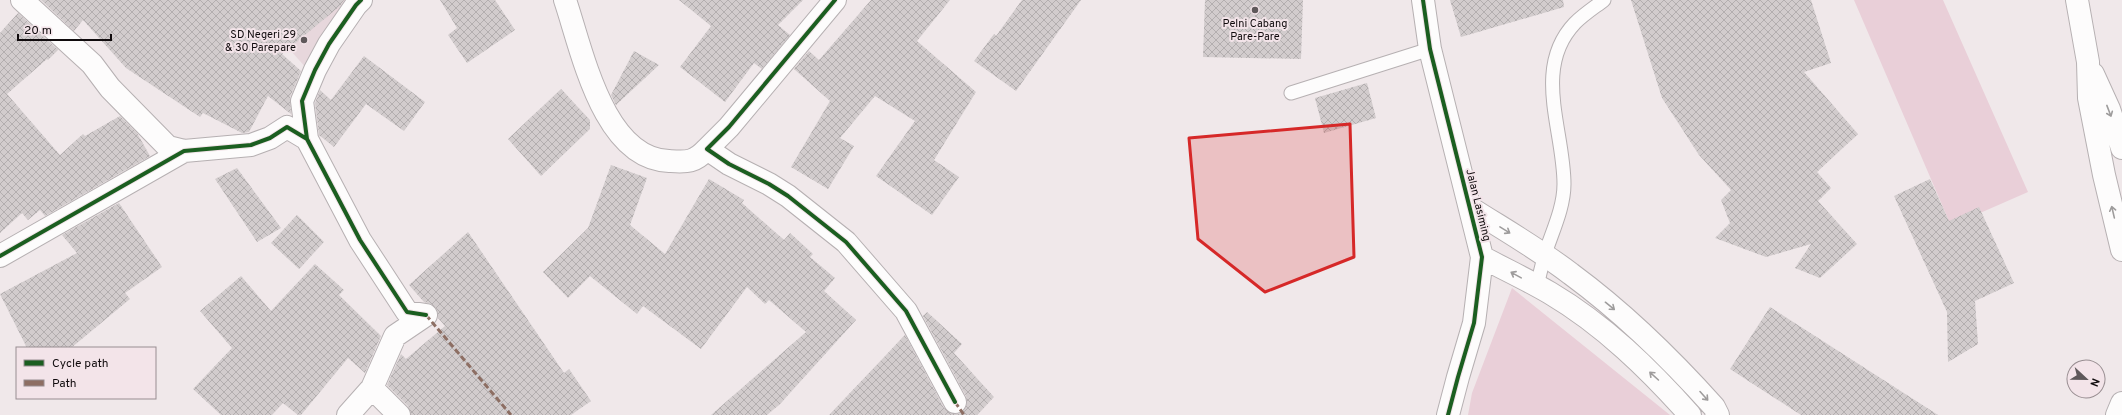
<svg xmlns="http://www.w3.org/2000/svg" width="2122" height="415" font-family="Overpass,sans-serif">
  <defs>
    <pattern id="building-cross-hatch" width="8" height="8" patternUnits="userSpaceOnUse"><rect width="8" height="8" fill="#d2cccd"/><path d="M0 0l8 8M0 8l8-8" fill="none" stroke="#b3aeaf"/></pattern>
  </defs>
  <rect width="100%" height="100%" fill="#f0e8ea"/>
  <path fill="#e7d7dc" d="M 262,0 L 358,0 L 307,69 L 252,7 Z"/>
  <path fill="#e9cfd8" d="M 1854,0 L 1943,0 L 2028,192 L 1955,224 L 1949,221 Z
    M 1512,288 L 1670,415 L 1468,415 L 1472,393 Z"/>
  <path fill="url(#building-cross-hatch)" d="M 41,0 L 344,0 L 340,6 L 282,54 L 301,71 L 290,97 L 291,114 L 268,96 L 249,132 L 242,133 L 203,113 L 200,117 L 126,68 L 83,20 L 74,31 Z
    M 440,0 L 495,0 L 515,30 L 467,63 L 448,35 L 457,28 Z
    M 679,0 L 803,0 L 778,25 L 790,35 L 762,69 L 754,63 L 725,102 L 680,67 L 711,26 Z
    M 871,0 L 950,0 L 917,41 L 976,92 L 934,160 L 959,177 L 932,215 L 876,176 L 915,121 L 875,96 L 840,138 L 854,146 L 828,189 L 791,167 L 830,101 L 794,69 L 809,51 L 819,60 Z
    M 1022,0 L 1081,0 L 1016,91 L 974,61 L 994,34 L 996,36 Z
    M 1205,0 L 1303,0 L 1301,59 L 1203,57 Z
    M 1450,0 L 1563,0 L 1564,7 L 1461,37 Z
    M 1631,0 L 1811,0 L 1831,63 L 1804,72 L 1858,134 L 1817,172 L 1831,188 L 1818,201 L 1857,244 L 1820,278 L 1795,268 L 1811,244 L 1766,257 L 1715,238 L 1730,223 L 1721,200 L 1731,190 L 1699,155 L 1662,98 Z
    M 18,13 L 58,50 L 48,60 L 47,59 L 7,94 L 60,155 L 83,134 L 85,136 L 120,116 L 137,133 L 150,156 L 45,216 L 40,210 L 28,220 L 22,213 L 0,233 L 0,33 Z
    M 634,51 L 659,65 L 616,105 L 611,95 Z
    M 364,56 L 425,102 L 404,131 L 366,104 L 334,147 L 319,135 L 315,103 L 320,90 L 331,100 Z
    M 1367,83 L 1376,118 L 1324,133 L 1315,98 Z
    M 561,89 L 590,120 L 590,129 L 541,176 L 508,139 Z
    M 611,165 L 647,178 L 630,225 L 665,254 L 709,179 L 744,200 L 742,203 L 784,240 L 790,233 L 813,254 L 810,257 L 835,278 L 824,291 L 856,320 L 780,404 L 767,415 L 711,415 L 806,332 L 769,300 L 765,304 L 747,287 L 701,349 L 643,306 L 637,314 L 590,276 L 568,298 L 543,272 L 588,228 Z
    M 237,168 L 281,228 L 257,242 L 215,179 Z
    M 1930,179 L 1949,221 L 1979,207 L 2014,283 L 1975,301 L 1978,344 L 1948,362 L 1947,312 L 1894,196 Z
    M 119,203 L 162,267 L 125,293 L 130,299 L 71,348 L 27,348 L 0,294 L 77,253 L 62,235 Z
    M 297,215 L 324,242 L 299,269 L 271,243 Z
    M 468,232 L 564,373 L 569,369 L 591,401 L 571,415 L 411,415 L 408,406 L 387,385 L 401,354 L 406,359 L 445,326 L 438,318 L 436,308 L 431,304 L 424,302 L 409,285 Z
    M 315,264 L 344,290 L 339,295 L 381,336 L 365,373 L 348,358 L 301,415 L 298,415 L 283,403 L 272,415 L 221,415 L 193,389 L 232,348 L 200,311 L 241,276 L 271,311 Z
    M 1770,307 L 1938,415 L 1801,415 L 1730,369 Z
    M 927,312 L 962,344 L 954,353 L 994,397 L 977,415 L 829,415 L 905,335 L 944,408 L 954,414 L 961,413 L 965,409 L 967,403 L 966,396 L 923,316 Z"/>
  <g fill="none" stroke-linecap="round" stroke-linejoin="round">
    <g stroke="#b6b0b2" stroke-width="15">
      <path id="lane" d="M 1291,93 L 1430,49
        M 1537,287 C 1539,276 1542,265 1545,254 C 1552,232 1564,208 1564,184 C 1564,130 1532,68 1575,23 C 1584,14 1595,7 1604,0"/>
    </g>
    <g stroke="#b6b0b2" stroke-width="24">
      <path id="street" d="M 22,0 L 92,64 L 110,88 L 168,147 L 184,151
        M 361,0 L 356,5 L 329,44 L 315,70 L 302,101 L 307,139 L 360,240 L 407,312 L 426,315
        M 565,0 C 582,50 603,159 669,161 C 687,162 694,163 707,149
        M 835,0 L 729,127 L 707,149 L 729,164 L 769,184 L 788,196 L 846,242 L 906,311 L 955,402
        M 1423,0 L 1430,49 L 1482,257 L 1474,323 L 1458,377 L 1448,415
        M 1472,209 C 1505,230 1540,250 1571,274 C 1624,313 1671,359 1714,407 L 1718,415
        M 0,256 L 184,151 L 251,145 L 270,138 L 287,127 L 307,139
        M 1482,257 C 1504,269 1528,280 1550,293 C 1604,325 1649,369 1690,415
        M 372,388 L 399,415
        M 348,415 L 372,388 L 395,336 L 426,315"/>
    </g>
    <g stroke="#b6b0b2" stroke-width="24">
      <path id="highway" d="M 2077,0 L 2088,62 L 2089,98 L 2104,175 L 2122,250
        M 2093,74 L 2109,109 L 2122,148
        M 2117,415 L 2122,403"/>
    </g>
    <use href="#lane" stroke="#fdfcfc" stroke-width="13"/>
    <use href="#street" stroke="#fdfcfc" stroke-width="22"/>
    <use href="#highway" stroke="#fdfcfc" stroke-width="22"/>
    <path stroke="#8d6e63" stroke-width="3" stroke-dasharray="6 3" stroke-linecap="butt" d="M 426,315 L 511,415
      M 955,402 L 964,415"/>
    <g stroke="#f3e4e9" stroke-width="6">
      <path id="cycleway" d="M 361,0 L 356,5 L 329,44 L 315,70 L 302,101 L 307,139 L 360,240 L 407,312 L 426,315
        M 835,0 L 729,127 L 707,149 L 729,164 L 769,184 L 788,196 L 846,242 L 906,311 L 955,402
        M 1423,0 L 1430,49 L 1482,257 L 1474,323 L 1458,377 L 1448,415
        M 0,256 L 184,151 L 251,145 L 270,138 L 287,127 L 307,139"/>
    </g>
    <use href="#cycleway" stroke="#1b5e20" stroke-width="4"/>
  </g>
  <defs><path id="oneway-shaft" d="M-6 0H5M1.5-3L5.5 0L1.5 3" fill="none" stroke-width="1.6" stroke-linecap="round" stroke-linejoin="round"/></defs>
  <g stroke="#9e9c9c">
    <use href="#oneway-shaft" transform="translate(2109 111) rotate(69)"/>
    <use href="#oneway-shaft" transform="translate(2113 212) rotate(-103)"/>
    <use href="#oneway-shaft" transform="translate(1505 230) rotate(32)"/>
    <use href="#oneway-shaft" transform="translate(1516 275) rotate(-151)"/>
    <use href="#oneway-shaft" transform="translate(1610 306) rotate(39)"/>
    <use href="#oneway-shaft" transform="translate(1654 376) rotate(-138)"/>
    <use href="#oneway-shaft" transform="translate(1704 396) rotate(48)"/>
  </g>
  <path fill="#d62828" fill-opacity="0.2" stroke="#d62828" stroke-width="3" stroke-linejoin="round" d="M 1350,124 L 1354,257 L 1265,292 L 1198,239 L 1189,138 Z"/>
  <g fill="#5e585a" stroke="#f3e4e9" stroke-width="1.5">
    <circle cx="1255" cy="10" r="4"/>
    <circle cx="304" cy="40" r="4"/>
  </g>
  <g text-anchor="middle" stroke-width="4" stroke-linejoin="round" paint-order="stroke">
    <g font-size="11" fill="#100b0d" stroke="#f3e4e9">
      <text x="1255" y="27">Pelni Cabang<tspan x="1255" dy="13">Pare-Pare</tspan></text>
      <text x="296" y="38" text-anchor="end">SD Negeri 29<tspan x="296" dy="13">&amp; 30 Parepare</tspan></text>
    </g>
    <g font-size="11" fill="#100b0d" stroke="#f3e4e9">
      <text transform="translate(1479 205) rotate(76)" y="4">Jalan Lasiming</text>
    </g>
  </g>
  <rect x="16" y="347" width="140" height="52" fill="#f3e4e9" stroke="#988d91"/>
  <rect x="24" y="360" width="20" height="6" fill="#1b5e20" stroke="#988d91"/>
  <text x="52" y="367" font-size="12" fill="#100b0d">Cycle path</text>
  <rect x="24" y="380" width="20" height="6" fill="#8d6e63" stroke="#988d91"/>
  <text x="52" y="387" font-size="12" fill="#100b0d">Path</text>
  <g transform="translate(2086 379) rotate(112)"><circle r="19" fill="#f3e4e9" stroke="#988d91"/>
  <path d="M0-3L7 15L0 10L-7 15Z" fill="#5e585a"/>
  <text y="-6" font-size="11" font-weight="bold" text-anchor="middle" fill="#100b0d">N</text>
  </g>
  <path d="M18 34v6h93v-6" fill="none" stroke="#100b0d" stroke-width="2"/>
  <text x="24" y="34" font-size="12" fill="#100b0d" stroke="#f3e4e9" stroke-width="3" paint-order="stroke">20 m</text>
</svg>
